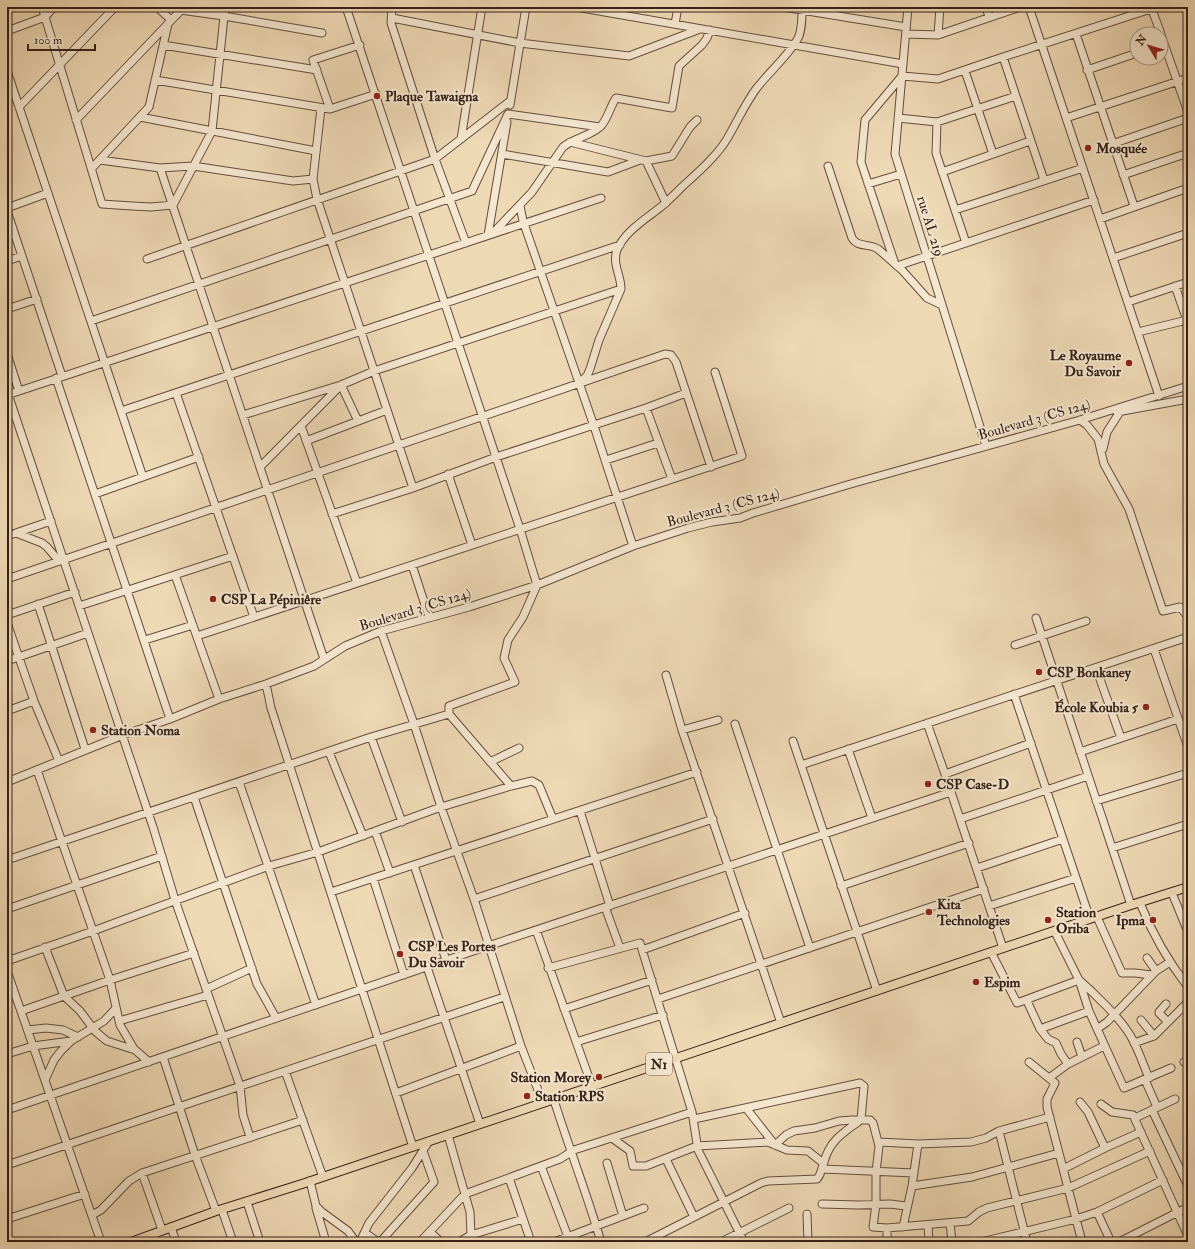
<svg xmlns="http://www.w3.org/2000/svg" width="1195" height="1249" font-family="'IM FELL Double Pica',serif">
  <rect width="100%" height="100%" fill="#eed9b5"/>
  <filter id="stains"><feTurbulence type="fractalNoise" baseFrequency=".005" numOctaves="4"/><feColorMatrix values="0 0 0 0 .2 0 0 0 0 .09 0 0 0 0 .02 0 0 0 .5 -.17"/></filter>
  <radialGradient id="worn" r=".72"><stop offset=".6" stop-color="#630" stop-opacity="0"/><stop offset="1" stop-color="#630" stop-opacity=".3"/></radialGradient>
  <g fill="none" stroke-linecap="round" stroke-linejoin="round">
    <g stroke="#644e3e" stroke-width="9">
      <path id="minor" d="M 42,7 L 102,204 L 132,206 L 151,207 L 173,205 L 212,131 L 225,7
        M 157,7 L 171,20
        M 346,7 L 520,529 L 537,585 L 523,617 L 508,640 L 504,658 L 515,682 L 449,706 L 449,714 L 511,786
        M 392,7 L 391,23 L 435,159 L 466,243
        M 576,7 L 903,64
        M 783,7 L 906,27
        M 908,7 L 895,154 L 986,446
        M 986,7 L 989,17
        M 1029,7 L 1159,396
        M 1151,7 L 1161,34
        M 180,10 L 224,16 L 322,33
        M 392,18 L 520,43 L 629,56 L 700,29
        M 675,24 L 678,7
        M 7,31 L 45,17 L 54,7
        M 906,34 L 938,35 L 1020,7
        M 1076,34 L 1134,206
        M 938,35 L 940,7
        M 1161,35 L 1188,112
        M 163,45 L 317,70
        M 1003,57 L 1044,180
        M 1087,70 L 1137,53
        M 7,71 L 143,477
        M 965,71 L 993,154
        M 155,80 L 330,109 L 376,94
        M 510,105 L 526,7
        M 19,107 L 115,7
        M 321,108 L 313,179 L 317,199 L 413,488
        M 330,109 L 313,60 L 360,45
        M 140,117 L 316,151
        M 898,118 L 937,122 L 1016,96
        M 1066,118 L 1188,78
        M 76,120 L 184,7
        M 937,122 L 936,153 L 966,243
        M 461,139 L 482,7
        M 570,142 L 646,161 L 672,156 L 690,127 L 697,120
        M 1112,144 L 1188,118
        M 502,154 L 608,172 L 640,160
        M 100,160 L 160,168 L 193,166 L 293,181 L 313,179
        M 646,161 L 666,203
        M 828,166 L 852,238 C 858,248 869,243 878,249 L 902,270 L 927,298 L 942,305
        M 92,168 L 149,107 L 168,24
        M 160,168 L 324,659
        M 942,172 L 1030,141
        M 1123,175 L 1188,153
        M 868,184 L 901,174
        M 520,206 L 523,221 L 594,426 L 633,546
        M 7,208 L 48,193
        M 955,210 L 1083,168
        M 7,211 L 62,376
        M 1100,219 L 1188,188
        M 494,232 L 532,192 L 563,147 C 574,138 591,136 601,126 C 608,118 610,107 616,98 L 672,108 L 679,66 L 702,45 L 707,38 L 710,30
        M 488,235 L 507,122
        M 1113,258 L 1188,233
        M 147,259 L 435,159 L 510,101
        M 7,261 L 22,256
        M 895,264 L 861,162 L 865,120 L 902,76 L 938,79 L 1003,57 L 1157,7
        M 897,266 L 1094,200
        M 1175,286 L 1188,323
        M 1128,302 L 1188,282
        M 7,309 L 37,299
        M 91,321 L 472,191 L 508,114 L 600,127
        M 1138,332 L 1187,320
        M 7,354 L 19,391
        M 56,378 L 170,719
        M 580,382 L 587,376 L 590,369 L 599,340 L 621,289 C 621,275 612,264 617,250 C 625,231 646,219 662,206 C 669,200 675,194 682,187 C 697,173 716,157 727,139 C 737,122 745,104 756,89 C 769,72 786,58 797,40 C 802,32 802,19 802,10
        M 176,393 L 254,617
        M 8,394 L 153,827 L 175,900 L 240,1086 L 243,1115 L 250,1137
        M 7,395 L 601,198
        M 646,408 L 672,479
        M 121,411 L 620,245
        M 1117,412 L 1188,399
        M 243,415 L 341,385 L 374,371 L 621,289
        M 1080,420 L 1087,425 L 1098,439 L 1104,464 L 1129,509 L 1163,611 L 1180,607 L 1188,617
        M 301,426 L 357,583
        M 306,441 L 387,410
        M 1103,449 L 1107,432 L 1121,410
        M 606,460 L 658,443
        M 260,467 L 341,385 L 358,421
        M 448,474 L 472,545
        M 95,494 L 199,457
        M 332,514 L 413,488 L 496,457 L 646,408 L 686,393
        M 16,533 L 42,543 L 47,547 L 59,561
        M 7,536 L 51,521
        M 412,565 L 429,617
        M 175,575 L 219,699
        M 7,579 L 665,354 L 671,355 L 676,362 L 711,467
        M 38,604 L 85,749
        M 79,606 L 233,556
        M 7,615 L 75,592
        M 1036,618 L 1131,905
        M 7,623 L 34,701 L 59,761
        M 381,631 L 414,724 L 441,807 L 474,899 L 521,1046 L 543,1103
        M 197,636 L 742,456 L 715,372
        M 145,640 L 193,625
        M 1015,645 L 1086,621
        M 1154,649 L 1188,747
        M 7,661 L 88,633
        M 1096,668 L 1121,738
        M 666,675 L 682,730 L 781,1023
        M 266,684 L 271,708 L 413,1147
        M 1014,694 L 1090,919
        M 7,711 L 34,701
        M 927,723 L 945,774 L 1003,948
        M 735,724 L 810,948
        M 682,730 L 718,720
        M 371,737 L 402,822
        M 793,741 L 877,991
        M 848,749 L 872,818
        M 329,752 L 363,836
        M 1080,752 L 1178,719
        M 490,762 L 519,748
        M 801,765 L 1188,637
        M 37,770 L 110,980 L 120,1025 L 134,1049 L 149,1062
        M 945,774 L 1031,743
        M 7,782 L 123,735 L 170,719 L 219,699 L 266,684 L 314,666 L 345,646 L 381,631 L 469,607 L 537,585 L 633,546 L 688,528 L 712,522 L 740,518 L 753,513 L 854,483 L 1080,420 L 1188,386
        M 239,782 L 316,1005
        M 194,797 L 257,984 L 276,1018
        M 1096,801 L 1188,773
        M 580,811 L 610,906
        M 960,819 L 1088,776
        M 375,831 L 390,873
        M 1112,848 L 1188,824
        M 7,860 L 371,737 L 449,714
        M 414,865 L 446,960
        M 977,868 L 1063,839
        M 373,878 L 404,975
        M 841,886 L 969,843
        M 331,892 L 697,772
        M 1172,893 L 1188,932
        M 474,899 L 713,819
        M 1140,903 C 1152,933 1168,961 1188,987
        M 989,906 L 1076,878
        M 605,907 L 620,948
        M 7,909 L 162,856
        M 1097,917 L 1122,973 L 1135,973 L 1152,975
        M 536,930 L 592,1086
        M 1055,932 L 1079,980 L 1089,1011 L 1124,1088 L 1171,1068
        M 45,947 L 64,996 L 80,1011 L 95,1031 L 102,1037 L 107,1041 L 135,1050
        M 642,950 L 745,913
        M 991,952 L 1017,1003 L 1079,980 C 1094,993 1120,1018 1130,1035 C 1138,1048 1143,1064 1149,1078
        M 1147,958 L 1156,971
        M 7,961 L 93,931 L 269,866 L 318,852 L 441,807 L 511,786 L 532,781 L 539,785 L 553,819
        M 427,967 L 480,1124
        M 548,968 L 640,943 L 692,1112 L 698,1150 L 744,1242
        M 7,971 L 101,1242
        M 206,989 L 252,968
        M 658,999 L 984,889
        M 1027,1001 L 1040,1029 L 1048,1039 L 1056,1043 L 1061,1054 L 1068,1064
        M 1166,1004 L 1159,1012 L 1159,1013 L 1168,1022
        M 564,1009 L 652,980
        M 21,1011 L 110,980 L 194,953
        M 1141,1020 L 1154,1036
        M 119,1021 L 208,995
        M 1040,1029 L 1089,1011
        M 1097,1029 L 1107,1022 L 1156,971 L 1170,962
        M 28,1030 L 46,1028 L 63,1030 L 78,1037
        M 576,1042 L 663,1015
        M 1077,1042 L 1082,1057
        M 1134,1043 L 1154,1036 L 1188,1002
        M 7,1054 L 33,1046 L 71,1041
        M 163,1057 L 195,1155 L 216,1211
        M 1029,1062 L 1055,1083 L 1047,1099 L 1047,1107 L 1082,1242
        M 1184,1062 L 1188,1060
        M 285,1071 L 323,1177
        M 1049,1078 L 1068,1064 L 1104,1046
        M 45,1080 L 54,1060 L 61,1051 L 71,1041 L 104,1021 L 116,1008
        M 1145,1080 L 1157,1107
        M 396,1093 L 521,1046
        M 554,1100 C 569,1148 587,1194 601,1242
        M 1080,1102 L 1088,1112 L 1105,1148
        M 1101,1104 L 1112,1112 L 1133,1115 L 1188,1236
        M 746,1108 L 775,1145 L 786,1135 L 794,1131 L 815,1128 L 839,1121 L 852,1120 L 870,1120 L 873,1123 L 879,1146 L 876,1172 L 876,1204 L 873,1227 L 887,1228 L 968,1221 L 979,1212 L 987,1208 L 1068,1188 L 1150,1151
        M 7,1110 L 488,946 L 951,792
        M 1152,1110 L 1188,1186
        M 1135,1118 L 1175,1099
        M 999,1131 L 1027,1242
        M 448,1135 L 470,1212 L 471,1235 L 473,1242
        M 612,1138 L 630,1151 L 633,1166 L 646,1166 L 697,1146 L 768,1142 L 787,1150 L 808,1151 L 823,1163
        M 879,1142 L 918,1144 L 971,1142 L 986,1138 L 999,1131 L 1050,1117
        M 666,1159 L 694,1217
        M 607,1163 L 623,1216
        M 7,1165 L 504,997
        M 541,1166 L 570,1242
        M 823,1169 L 914,1173
        M 1063,1169 L 1105,1148 L 1141,1132
        M 142,1173 L 162,1230
        M 509,1178 L 531,1242
        M 310,1181 L 316,1206 L 322,1212 L 348,1231 L 356,1242
        M 912,1186 L 972,1177 L 1059,1153
        M 247,1202 L 260,1242
        M 822,1204 L 858,1205 L 890,1204 L 906,1206
        M 316,1208 L 326,1242
        M 222,1210 L 233,1242
        M 1097,1212 L 1111,1242
        M 807,1214 L 808,1242
        M 92,1215 L 101,1210 L 129,1181 L 142,1173 L 303,1120
        M 7,1219 L 85,1194
        M 950,1223 L 952,1242
        M 928,1225 L 929,1242
        M 171,1227 L 176,1242
        M 903,1227 L 912,1186 L 918,1144
        M 887,1228 L 887,1237 L 891,1242
        M 430,1232 L 441,1242
        M 365,1233 L 378,1242
        M 360,1242 L 369,1223 L 412,1168 L 429,1141
        M 380,1242 L 434,1182 L 423,1151
        M 420,1242 L 465,1194 L 560,1159 L 574,1150 L 692,1112
        M 459,1242 L 471,1235 L 523,1219
        M 554,1242 L 644,1208
        M 645,1242 L 761,1183 L 768,1181 L 817,1179 C 822,1173 821,1169 824,1162 C 830,1140 844,1132 861,1120 L 864,1086 L 860,1083 L 694,1119
        M 721,1242 L 789,1208
        M 981,1242 L 1076,1219 L 1097,1212 L 1163,1180
        M 1119,1242 L 1188,1207"/>
    </g>
    <g stroke="#362017" stroke-width="10">
      <path id="major" d="M 131,1242 L 216,1211 L 302,1184 L 1131,905 L 1188,887"/>
    </g>
    <use href="#minor" stroke="#f4e6cf" stroke-width="7"/>
    <use href="#major" stroke="#eed9b5" stroke-width="8"/>
  </g>
  <g fill="#8f2418" stroke="#f4e6cf" stroke-width="1.5">
    <circle cx="377" cy="96" r="4"/>
    <circle cx="1088" cy="148" r="4"/>
    <circle cx="1129" cy="363" r="4"/>
    <circle cx="213" cy="599" r="4"/>
    <circle cx="1039" cy="672" r="4"/>
    <circle cx="1146" cy="707" r="4"/>
    <circle cx="93" cy="730" r="4"/>
    <circle cx="928" cy="784" r="4"/>
    <circle cx="929" cy="912" r="4"/>
    <circle cx="1048" cy="920" r="4"/>
    <circle cx="1153" cy="920" r="4"/>
    <circle cx="400" cy="954" r="4"/>
    <circle cx="976" cy="982" r="4"/>
    <circle cx="599" cy="1077" r="4"/>
    <circle cx="527" cy="1096" r="4"/>
  </g>
  <g text-anchor="middle" stroke-width="4" stroke-linejoin="round" paint-order="stroke">
    <rect fill="#f4e6cf" stroke="#6f5b4e" stroke-width="1" x="646" y="1053" width="26" height="22" rx="3"/>
    <g font-size="13" font-weight="bold" fill="#362017">
      <text x="659" y="1069">N1</text>
    </g>
    <g font-size="14" font-weight="bold" fill="#362017" stroke="#f4e6cf" text-anchor="start">
      <text x="385" y="101">Plaque Tawaigna</text>
      <text x="1096" y="153">Mosquée</text>
      <text x="1121" y="360" text-anchor="end">Le Royaume<tspan x="1121" dy="16">Du Savoir</tspan></text>
      <text x="221" y="604">CSP La Pépiniêre</text>
      <text x="1047" y="677">CSP Bonkaney</text>
      <text x="1138" y="712" text-anchor="end">École Koubia 5</text>
      <text x="101" y="735">Station Noma</text>
      <text x="936" y="789">CSP Case-D</text>
      <text x="937" y="909">Kita<tspan x="937" dy="16">Technologies</tspan></text>
      <text x="1056" y="917">Station<tspan x="1056" dy="16">Oriba</tspan></text>
      <text x="1145" y="925" text-anchor="end">Ipma</text>
      <text x="408" y="951">CSP Les Portes<tspan x="408" dy="16">Du Savoir</tspan></text>
      <text x="984" y="987">Espim</text>
      <text x="591" y="1082" text-anchor="end">Station Morey</text>
      <text x="535" y="1101">Station RPS</text>
    </g>
    <g font-size="14" fill="#362017" stroke="#f4e6cf">
      <text transform="translate(931 226) rotate(73)" y="5">rue AL 219</text>
      <text transform="translate(1034 419) rotate(-16)" y="5">Boulevard 3 (CS 124)</text>
      <text transform="translate(723 507) rotate(-15)" y="5">Boulevard 3 (CS 124)</text>
      <text transform="translate(415 609) rotate(-17)" y="5">Boulevard 3 (CS 124)</text>
    </g>
  </g>
  <rect width="1195" height="1249" fill="none" stroke="#eed9b5" stroke-width="24"/>
  <rect x="8" y="8" width="1179" height="1233" fill="none" stroke="#362017" stroke-width="2"/>
  <rect x="12" y="12" width="1171" height="1225" fill="none" stroke="#362017"/>
  <g transform="translate(1149 46) rotate(308)"><circle r="19" fill="#f4e6cf" stroke="#a89785"/>
  <path d="M0-3L7 15L0 10L-7 15Z" fill="#8f2418"/>
  <text y="-6" font-size="11" font-weight="bold" text-anchor="middle" fill="#362017">N</text>
  </g>
  <path d="M28 44v6h67v-6" fill="none" stroke="#362017" stroke-width="2"/>
  <text x="34" y="44" font-size="12" fill="#362017" stroke="#f4e6cf" stroke-width="3" paint-order="stroke">100 m</text>
  <rect width="100%" height="100%" filter="url(#stains)"/>
  <rect width="100%" height="100%" fill="url(#worn)"/>
</svg>
